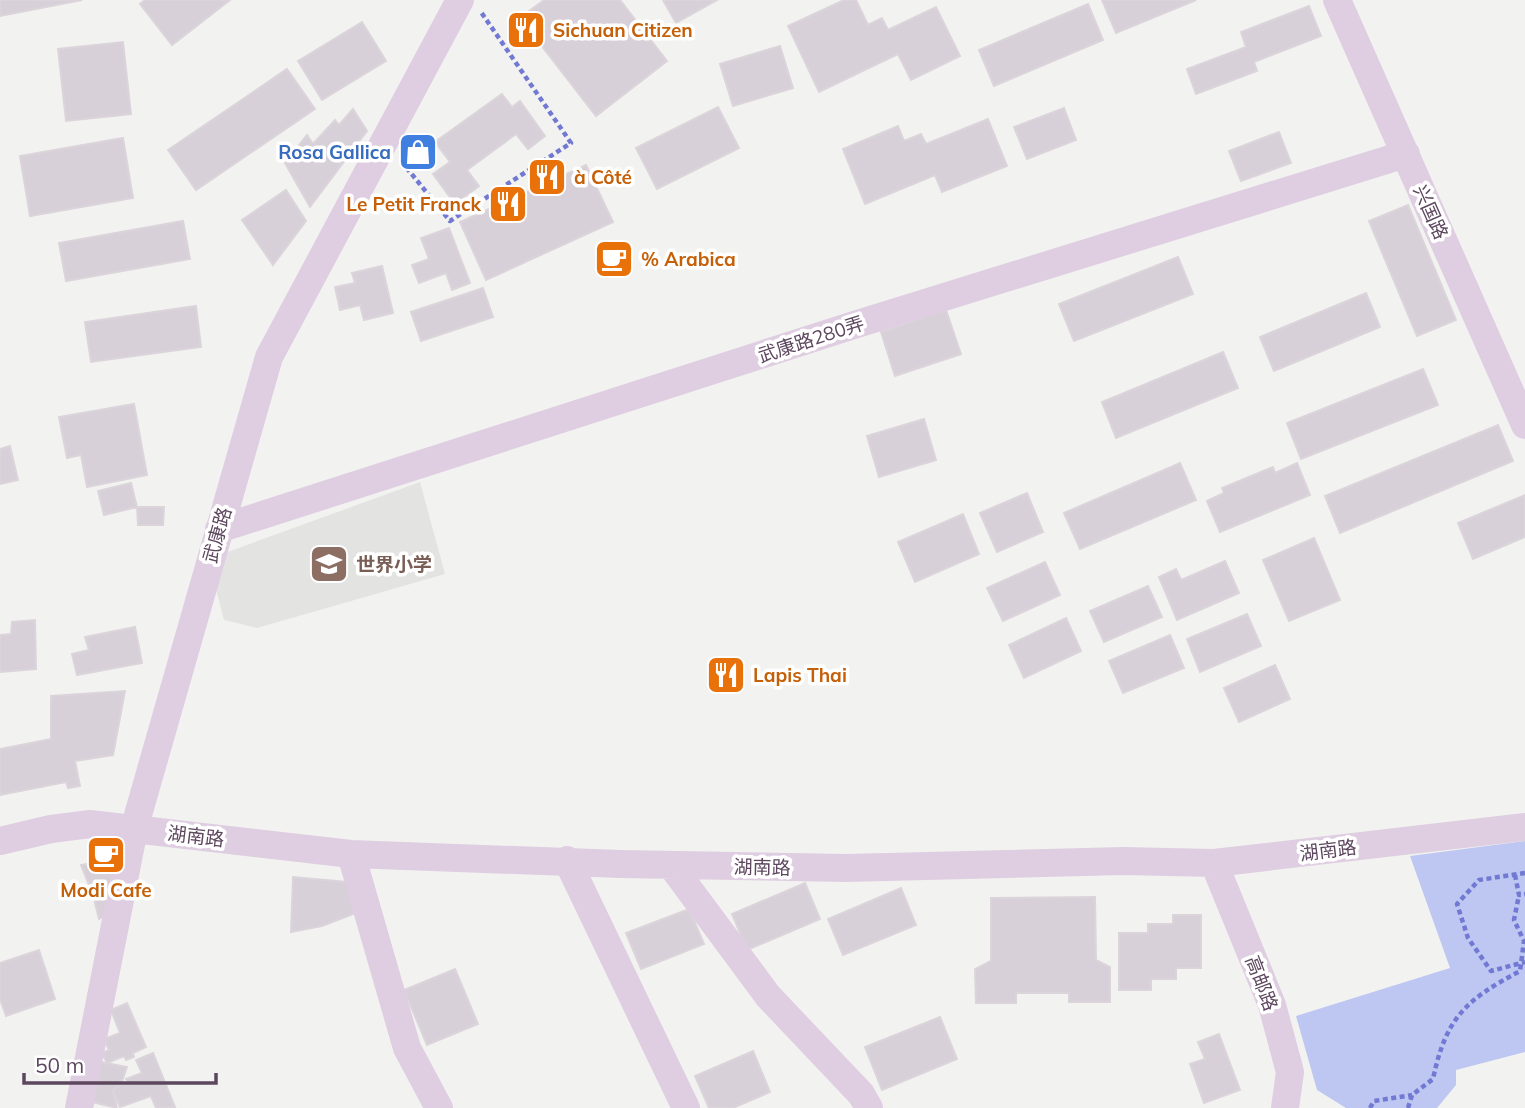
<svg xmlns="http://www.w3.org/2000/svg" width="1525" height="1108" viewBox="0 0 1525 1108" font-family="Mulish,'Noto Sans SC',sans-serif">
  <rect width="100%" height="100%" fill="#f2f3f0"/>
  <!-- education -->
  <path fill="#e3e4e2" d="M 420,482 L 445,574 L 257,628 L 224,620 L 212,574 L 222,554 Z"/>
  <!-- green -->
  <path fill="#bdc7f2" d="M 1525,841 L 1525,1052 L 1456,1070 L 1456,1085 L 1437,1108 L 1346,1108 L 1317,1090 L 1296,1016 L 1450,968 L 1410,856 Z"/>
  <!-- building -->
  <path fill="#d7d0d8" stroke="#dcd4db" stroke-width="2" d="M 0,0 L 82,0 L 0,16 Z
    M 145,0 L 230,0 L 172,45 L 140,4 Z
    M 544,0 L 620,0 L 667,61 L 596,116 L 520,18 Z
    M 663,0 L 717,0 L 676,23 Z
    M 844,0 L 856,0 L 868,25 L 882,18 L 888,30 L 936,7 L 960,56 L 911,80 L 898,54 L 819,92 L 788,26 Z
    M 1102,0 L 1196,0 L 1116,33 Z
    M 1088,4 L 1103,40 L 994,86 L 979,50 Z
    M 1309,6 L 1321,36 L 1254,62 L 1257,71 L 1196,94 L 1187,69 L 1246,47 L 1241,32 Z
    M 362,22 L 386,61 L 322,100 L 298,61 Z
    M 123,42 L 131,114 L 66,121 L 58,49 Z
    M 780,46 L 793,88 L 733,106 L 720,64 Z
    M 287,69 L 315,109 L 196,190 L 168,150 Z
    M 502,94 L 512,107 L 520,101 L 545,136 L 528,149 L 516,134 L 467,170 L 479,186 L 455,204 L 433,174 L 450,162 L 435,142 Z
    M 718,107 L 739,148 L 657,189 L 636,148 Z
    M 1064,108 L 1076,140 L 1027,159 L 1014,127 Z
    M 353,109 L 367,131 L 310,207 L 285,163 L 307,135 L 313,144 L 335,120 L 339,125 Z
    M 988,119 L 1007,166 L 942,192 L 935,175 L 865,204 L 843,149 L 898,126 L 904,141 L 921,134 L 926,144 Z
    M 1279,132 L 1291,163 L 1241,181 L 1229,151 Z
    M 123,138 L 133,198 L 30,216 L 20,156 Z
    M 586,165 L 613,222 L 486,280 L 460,222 Z
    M 286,190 L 306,221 L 273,265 L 242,220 Z
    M 1408,205 L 1456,320 L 1417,336 L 1369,221 Z
    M 183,221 L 190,259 L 66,281 L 59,243 Z
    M 449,228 L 470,283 L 452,290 L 446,273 L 419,283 L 412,265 L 429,259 L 421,238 Z
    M 1178,257 L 1193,294 L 1074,341 L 1059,304 Z
    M 382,266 L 393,313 L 364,320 L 360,305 L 340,310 L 335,287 L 355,283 L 352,273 Z
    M 483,288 L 493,317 L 421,341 L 411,312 Z
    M 1366,293 L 1380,327 L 1274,371 L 1260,337 Z
    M 196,306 L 201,347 L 91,362 L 85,322 Z
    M 946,310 L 961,354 L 895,376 L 881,332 Z
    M 1223,352 L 1238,388 L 1116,438 L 1102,402 Z
    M 1423,369 L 1438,405 L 1301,459 L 1287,423 Z
    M 134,404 L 147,475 L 87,487 L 81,455 L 67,458 L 59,417 Z
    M 924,419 L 936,460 L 879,477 L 867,436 Z
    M 1498,425 L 1513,461 L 1340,533 L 1325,496 Z
    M 10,446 L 18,480 L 0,484 L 0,449 Z
    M 1180,463 L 1196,500 L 1080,549 L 1064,513 Z
    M 1297,463 L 1310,495 L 1220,532 L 1207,501 L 1224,493 L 1222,488 L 1273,467 L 1275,473 Z
    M 131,483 L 137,507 L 104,515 L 98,491 Z
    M 1027,493 L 1043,532 L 997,552 L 980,513 Z
    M 1525,495 L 1525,537 L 1473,559 L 1458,523 Z
    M 137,507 L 164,507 L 163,525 L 138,525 Z
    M 963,514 L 979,554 L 915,582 L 898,542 Z
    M 1314,538 L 1340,600 L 1289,621 L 1263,560 Z
    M 1225,561 L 1239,593 L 1177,620 L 1159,577 L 1176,569 L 1181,580 Z
    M 1045,562 L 1060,595 L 1003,621 L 987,588 Z
    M 1148,586 L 1162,617 L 1104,642 L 1090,611 Z
    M 1247,614 L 1261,646 L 1200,672 L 1187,639 Z
    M 1066,618 L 1081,651 L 1024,678 L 1009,645 Z
    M 35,620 L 36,669 L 0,672 L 0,635 L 11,634 L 12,622 Z
    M 135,627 L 142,663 L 77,675 L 72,654 L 89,650 L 85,637 Z
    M 1170,635 L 1184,668 L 1123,693 L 1109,661 Z
    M 1275,665 L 1290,699 L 1239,722 L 1224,688 Z
    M 125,691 L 113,755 L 75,761 L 80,786 L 68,788 L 66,782 L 0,795 L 0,749 L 51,739 L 51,696 Z
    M 110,860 L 119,875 L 116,909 L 99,919 L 93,895 L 81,865 Z
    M 293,877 L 347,882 L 361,911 L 322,926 L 291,932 Z
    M 805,883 L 820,919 L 747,950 L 732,914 Z
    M 901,888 L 916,925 L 843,955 L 828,919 Z
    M 1095,897 L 1096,960 L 1110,967 L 1110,1002 L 1069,1002 L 1069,993 L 1016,993 L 1016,1003 L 976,1003 L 975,969 L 991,961 L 991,898 Z
    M 689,909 L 704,944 L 641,969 L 626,933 Z
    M 1173,915 L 1201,915 L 1201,968 L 1176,968 L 1176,979 L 1151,979 L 1151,990 L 1119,990 L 1119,933 L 1148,933 L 1148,924 L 1173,924 Z
    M 39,950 L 55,999 L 6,1016 L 0,999 L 0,963 Z
    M 455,969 L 478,1024 L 427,1045 L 404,990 Z
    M 127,1003 L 146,1047 L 133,1053 L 134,1057 L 126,1060 L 124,1056 L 107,1063 L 102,1053 L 109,1050 L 104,1039 L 120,1033 L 111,1010 Z
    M 940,1017 L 957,1059 L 882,1090 L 865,1047 Z
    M 1219,1034 L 1240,1090 L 1204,1103 L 1190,1064 L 1205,1059 L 1198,1042 Z
    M 753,1051 L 770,1092 L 733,1108 L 709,1108 L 695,1076 Z
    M 153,1053 L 175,1107 L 156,1108 L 151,1096 L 120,1107 L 113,1091 L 118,1085 L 128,1082 L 126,1079 L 142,1073 L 136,1060 Z
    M 101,1062 L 127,1067 L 121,1084 L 113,1091 L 117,1108 L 92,1102 Z"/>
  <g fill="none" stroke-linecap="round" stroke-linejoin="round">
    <!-- path -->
    <path stroke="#7279d3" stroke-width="4.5" stroke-dasharray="5 3.5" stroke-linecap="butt" d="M 401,161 L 450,221 L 571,143 L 481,12
      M 1525,873 L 1479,880 L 1457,904 L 1468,938 L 1491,971 L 1525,962
      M 1515,875 L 1519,895 L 1525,894
      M 1370,1108 L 1374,1101 L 1412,1095
      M 1408,1108 L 1412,1095 L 1433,1079 C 1446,1017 1466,1000 1520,971 L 1524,941 L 1514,920 L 1519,895"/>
    <!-- minor -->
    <path stroke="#dfcee1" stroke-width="28" d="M 1337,0 L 1525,425
      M 219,529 L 854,325 L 1406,154
      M 0,841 L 51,829 L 90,824 L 351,854 L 621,864 L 846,868 L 1123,861 L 1214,863 L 1525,827
      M 351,854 L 407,1048 L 439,1108
      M 567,860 L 686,1108
      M 1214,863 L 1272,1005 L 1290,1072 L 1285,1108
      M 671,865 L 768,996 L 861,1094 L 869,1108
      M 79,1108 L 134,829 L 269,357 L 460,0"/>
  </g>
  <!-- icons -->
  <defs>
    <g id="restaurant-square" transform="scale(2.0125)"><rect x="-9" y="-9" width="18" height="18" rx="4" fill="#e8710a" stroke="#fff"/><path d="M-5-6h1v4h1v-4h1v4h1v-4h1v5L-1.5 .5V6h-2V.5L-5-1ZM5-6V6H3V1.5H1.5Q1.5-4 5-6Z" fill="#fff"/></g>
    <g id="shop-square" transform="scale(2.0125)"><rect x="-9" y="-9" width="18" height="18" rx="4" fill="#3f7fe0" stroke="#fff"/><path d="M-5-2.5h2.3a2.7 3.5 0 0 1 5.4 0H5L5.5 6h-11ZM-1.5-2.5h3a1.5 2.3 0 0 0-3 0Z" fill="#fff"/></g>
    <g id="cafe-square" transform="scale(2.0125)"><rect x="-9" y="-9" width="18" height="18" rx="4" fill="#e8710a" stroke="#fff"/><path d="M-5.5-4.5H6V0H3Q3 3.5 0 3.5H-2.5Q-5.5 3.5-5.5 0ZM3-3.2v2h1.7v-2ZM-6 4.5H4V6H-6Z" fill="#fff"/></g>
    <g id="school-square" transform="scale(2.0125)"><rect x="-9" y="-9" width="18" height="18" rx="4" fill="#8d6e63" stroke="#fff"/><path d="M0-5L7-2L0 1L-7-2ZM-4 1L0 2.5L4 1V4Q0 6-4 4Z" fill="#fff"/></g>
  </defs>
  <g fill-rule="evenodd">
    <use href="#restaurant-square" x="526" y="30"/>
    <use href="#shop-square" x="418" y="152"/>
    <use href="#restaurant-square" x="547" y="177"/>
    <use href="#restaurant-square" x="508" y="204"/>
    <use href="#cafe-square" x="614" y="259"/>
    <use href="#school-square" x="329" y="564"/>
    <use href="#restaurant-square" x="726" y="675"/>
    <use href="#cafe-square" x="106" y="855"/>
  </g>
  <g text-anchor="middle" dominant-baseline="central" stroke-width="7" stroke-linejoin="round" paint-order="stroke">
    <!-- food labels -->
    <g font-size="19" font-weight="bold" fill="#c56008" stroke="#fff" text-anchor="start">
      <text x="553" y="30">Sichuan Citizen</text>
      <text x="574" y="177">à Côté</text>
      <text x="481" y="204" text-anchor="end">Le Petit Franck</text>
      <text x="641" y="259">% Arabica</text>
      <text x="753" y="675">Lapis Thai</text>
      <text x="106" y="890" text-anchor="middle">Modi Cafe</text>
    </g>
    <!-- shop labels -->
    <g font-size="19" font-weight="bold" fill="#366cbe" stroke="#fff" text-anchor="end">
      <text x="391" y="152">Rosa Gallica</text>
    </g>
    <!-- street labels -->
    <g font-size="19" fill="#5d475f" stroke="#fff">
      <text transform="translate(1431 212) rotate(66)">兴国路</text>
      <text transform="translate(811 339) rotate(-18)">武康路280弄</text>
      <text transform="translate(217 535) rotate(-74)">武康路</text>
      <text transform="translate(196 836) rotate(7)">湖南路</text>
      <text transform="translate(1328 850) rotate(-7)">湖南路</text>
      <text transform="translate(762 867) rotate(1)">湖南路</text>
      <text transform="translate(1262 983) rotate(69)">高邮路</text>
    </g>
    <!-- education labels -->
    <g font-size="19" font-weight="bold" fill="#785e54" stroke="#fff" text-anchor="start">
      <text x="356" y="564">世界小学</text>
    </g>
  </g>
  <!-- scale -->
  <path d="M24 1073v10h192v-10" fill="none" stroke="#5d475f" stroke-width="3.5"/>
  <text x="35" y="1073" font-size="21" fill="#5d475f" stroke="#ffffff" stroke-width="5" paint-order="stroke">50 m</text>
</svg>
